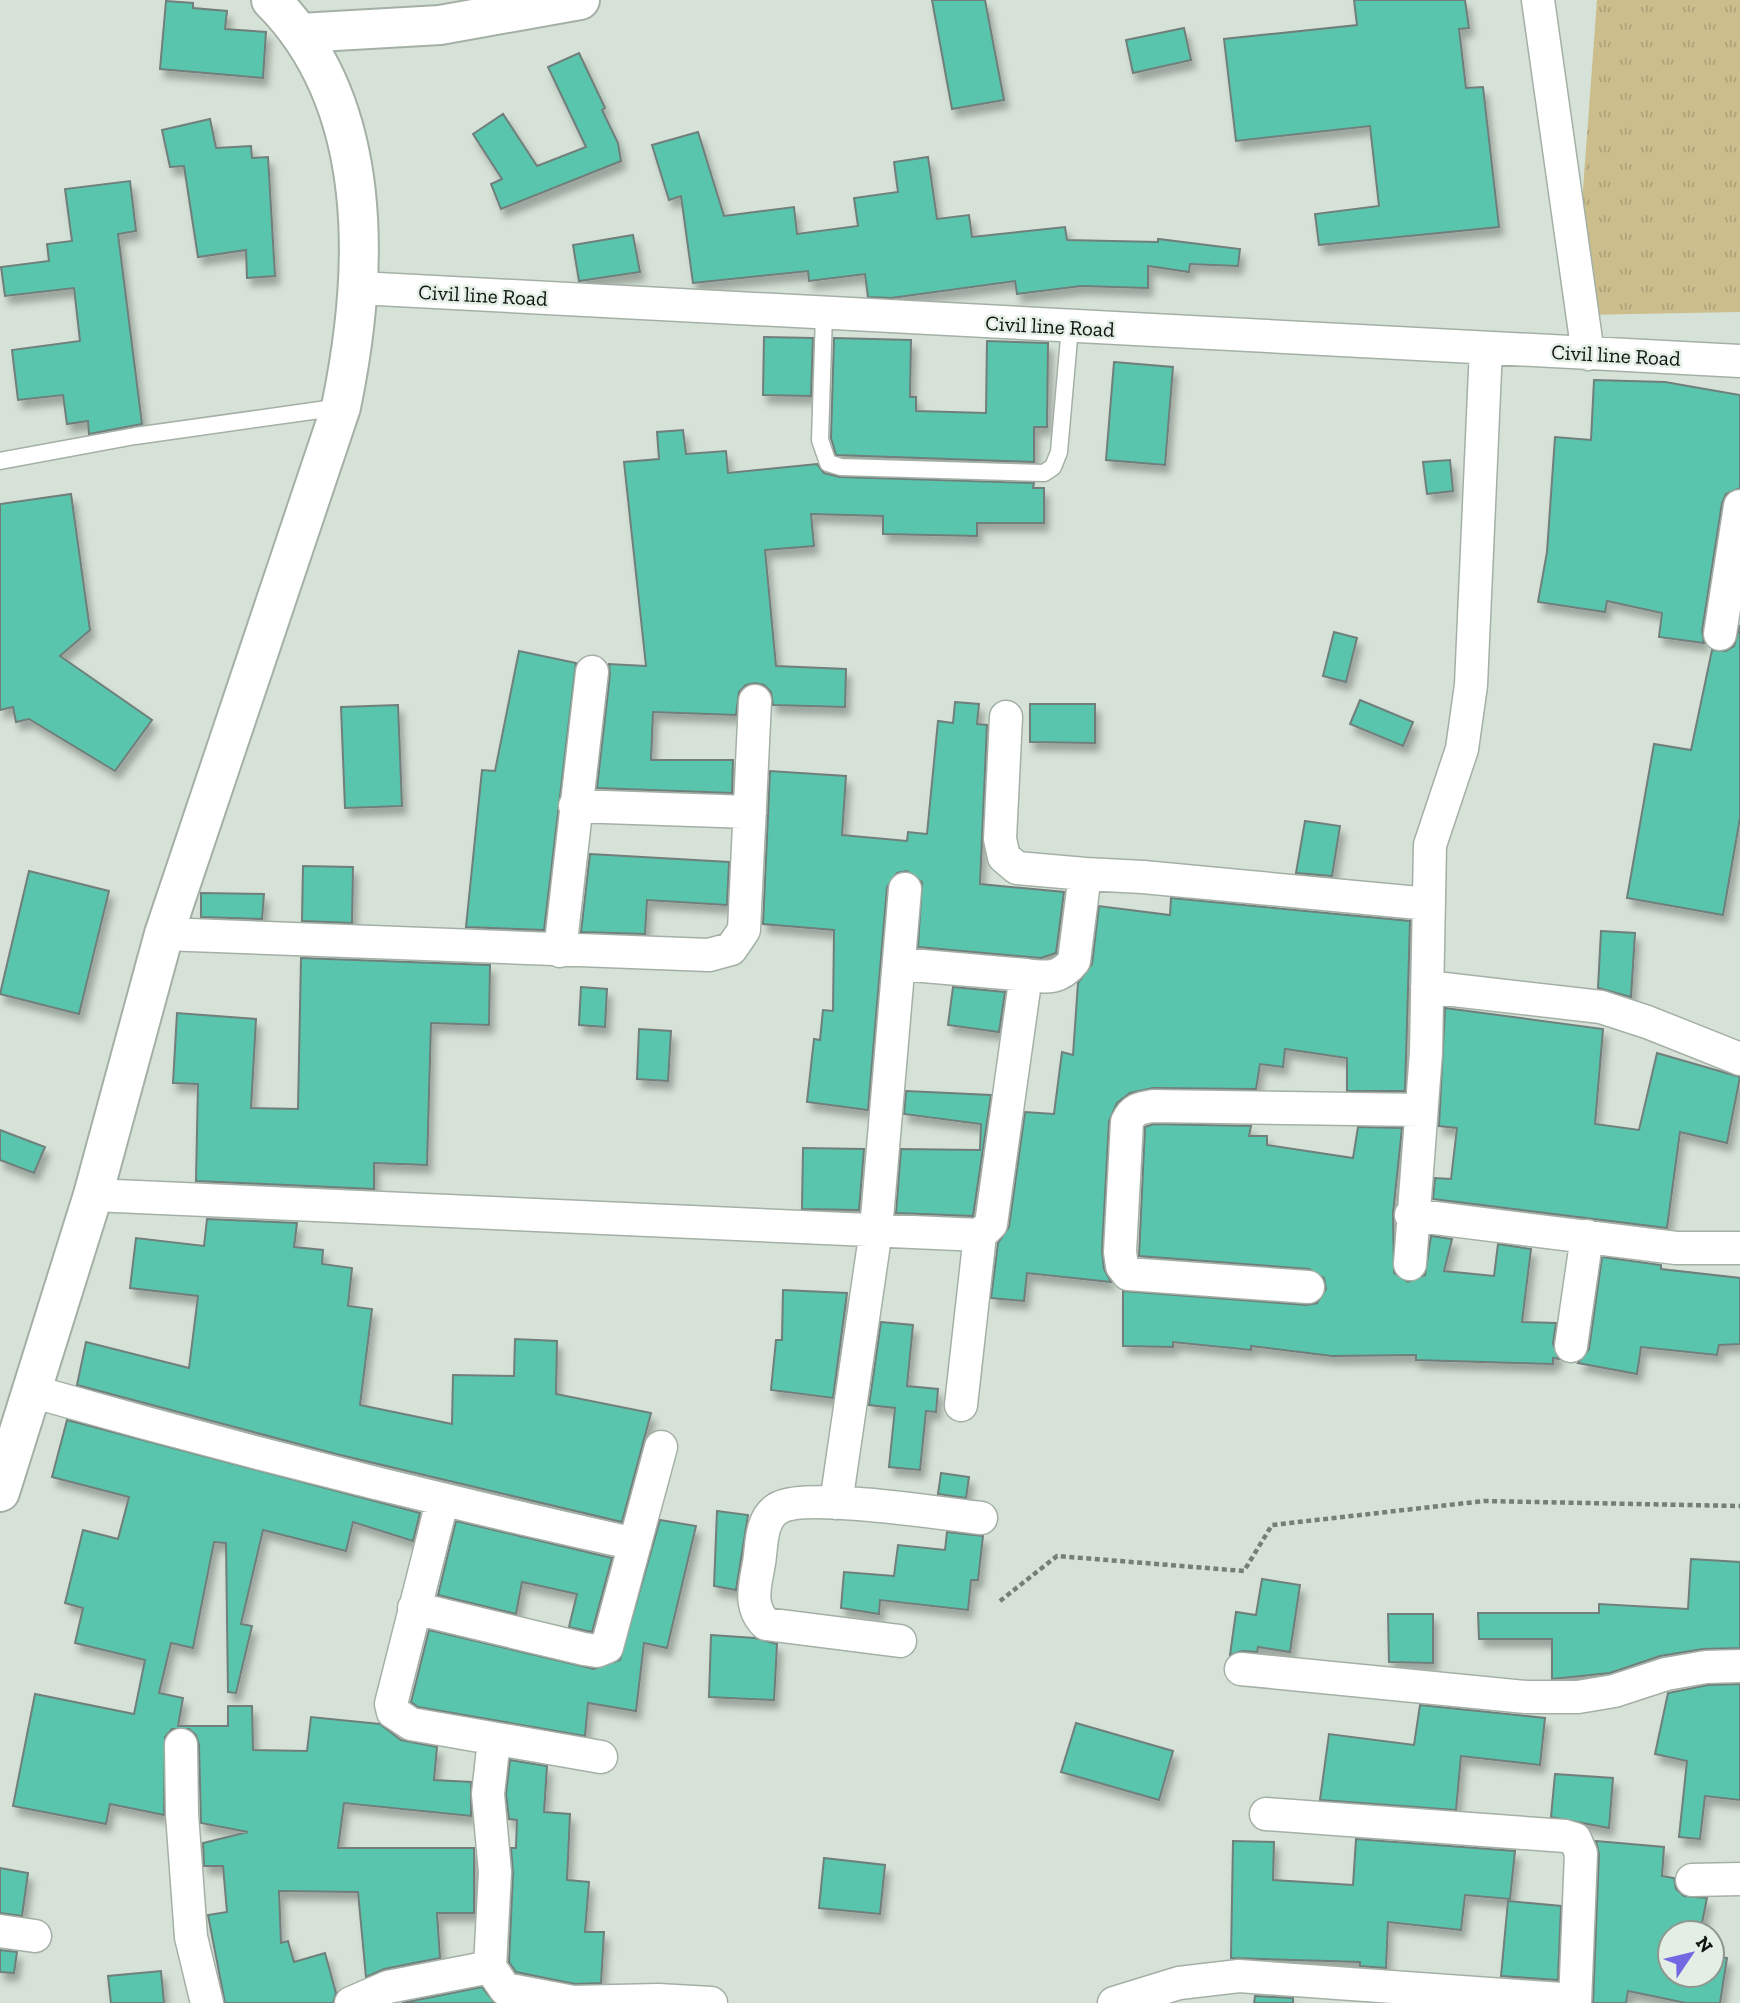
<svg xmlns="http://www.w3.org/2000/svg" width="1740" height="2003" viewBox="0 0 1740 2003" font-family="'Zilla Slab',serif">
  <defs>
    <pattern id="grass-tufts" width="24" height="20" patternUnits="userSpaceOnUse" patternTransform="scale(1.75)"><rect width="24" height="20" fill="#ccbe8c"/><path d="M3 7l-1-3M5 7V3M7 7l1-3M15 17l-1-3M17 17v-4M19 17l1-3" fill="none" stroke="#aea278"/></pattern>
    <filter id="shadow"><feDropShadow dx="4.5" dy="8" stdDeviation="3.5" flood-color="#0004"/></filter>
  </defs>
  <rect width="100%" height="100%" fill="#d6e2d7"/>
  <!-- grass -->
  <path fill="url(#grass-tufts)" d="M 1597,0 L 1740,0 L 1740,312 L 1580,315 L 1582,203 Z"/>
  <!-- building -->
  <path fill="#59c5ac" stroke="#707f7b" stroke-width="2" filter="url(#shadow)" d="M 932,0 L 985,0 L 1004,100 L 952,109 Z
    M 1354,0 L 1465,0 L 1469,28 L 1459,29 L 1466,88 L 1483,87 L 1499,227 L 1319,245 L 1315,214 L 1379,206 L 1370,126 L 1236,141 L 1224,39 L 1357,25 Z
    M 166,1 L 193,3 L 193,8 L 227,11 L 225,29 L 266,32 L 263,78 L 160,69 Z
    M 1184,28 L 1191,60 L 1133,73 L 1126,40 Z
    M 579,53 L 605,108 L 602,110 L 618,143 L 621,161 L 501,209 L 491,184 L 502,179 L 473,134 L 503,114 L 537,166 L 586,147 L 548,67 Z
    M 210,119 L 216,148 L 251,146 L 252,158 L 268,157 L 275,276 L 247,278 L 246,250 L 198,257 L 184,166 L 170,167 L 162,130 Z
    M 698,132 L 724,216 L 794,207 L 797,234 L 858,226 L 854,198 L 898,192 L 894,162 L 928,157 L 937,219 L 969,215 L 972,237 L 1065,227 L 1067,240 L 1158,242 L 1158,239 L 1240,249 L 1238,266 L 1190,264 L 1189,272 L 1148,266 L 1148,288 L 1081,286 L 1017,294 L 1015,281 L 891,298 L 868,297 L 865,274 L 809,281 L 808,271 L 693,283 L 681,196 L 669,200 L 652,145 Z
    M 130,181 L 136,231 L 118,234 L 142,424 L 89,434 L 88,421 L 67,424 L 63,395 L 18,400 L 12,350 L 80,341 L 74,288 L 5,296 L 1,267 L 49,261 L 47,244 L 72,241 L 65,189 Z
    M 633,235 L 640,272 L 579,281 L 573,245 Z
    M 764,337 L 813,338 L 811,396 L 763,395 Z
    M 834,338 L 911,340 L 910,397 L 916,397 L 916,411 L 986,413 L 987,341 L 1048,343 L 1047,427 L 1034,427 L 1034,462 L 836,455 L 831,438 Z
    M 1114,362 L 1173,367 L 1165,465 L 1106,460 Z
    M 1594,380 L 1665,382 L 1740,395 L 1740,488 L 1726,494 L 1722,503 L 1702,631 L 1704,643 L 1659,637 L 1662,613 L 1607,601 L 1605,612 L 1538,602 L 1547,552 L 1555,437 L 1591,440 Z
    M 683,430 L 686,454 L 726,451 L 728,473 L 817,464 L 824,473 L 840,477 L 1034,483 L 1033,488 L 1044,488 L 1044,523 L 977,523 L 977,536 L 883,534 L 883,516 L 811,514 L 814,546 L 765,550 L 776,666 L 846,669 L 845,707 L 773,705 L 771,692 L 764,685 L 755,683 L 746,685 L 739,692 L 736,715 L 653,712 L 651,760 L 733,760 L 732,793 L 597,788 L 610,674 L 609,664 L 646,666 L 624,462 L 659,459 L 657,432 Z
    M 1450,460 L 1453,491 L 1427,494 L 1423,462 Z
    M 71,494 L 90,630 L 60,656 L 152,720 L 115,771 L 29,719 L 16,722 L 13,707 L 0,710 L 0,504 Z
    M 1740,625 L 1740,818 L 1723,915 L 1627,898 L 1654,744 L 1691,750 L 1712,650 L 1726,651 L 1734,646 Z
    M 1334,632 L 1357,638 L 1346,682 L 1323,676 Z
    M 519,651 L 576,663 L 544,930 L 466,927 L 482,770 L 495,771 Z
    M 1360,700 L 1413,722 L 1403,746 L 1350,724 Z
    M 955,702 L 979,704 L 977,724 L 987,725 L 980,884 L 1064,892 L 1056,953 L 1041,958 L 918,947 L 922,882 L 907,871 L 897,873 L 887,887 L 868,1110 L 807,1102 L 814,1039 L 820,1040 L 823,1010 L 833,1011 L 834,930 L 763,924 L 770,771 L 846,776 L 842,835 L 907,841 L 908,832 L 927,834 L 938,721 L 953,723 Z
    M 1030,704 L 1095,704 L 1095,743 L 1030,742 Z
    M 398,705 L 402,806 L 345,808 L 341,707 Z
    M 1305,821 L 1340,826 L 1332,876 L 1296,873 Z
    M 590,854 L 729,862 L 727,905 L 647,900 L 645,934 L 581,932 Z
    M 303,866 L 353,867 L 352,923 L 302,921 Z
    M 29,871 L 109,891 L 79,1014 L 0,994 Z
    M 201,893 L 264,894 L 262,919 L 201,917 Z
    M 1171,898 L 1410,921 L 1405,1091 L 1347,1091 L 1347,1058 L 1285,1049 L 1283,1067 L 1260,1064 L 1256,1089 L 1153,1088 L 1130,1093 L 1117,1103 L 1109,1121 L 1102,1251 L 1104,1269 L 1111,1282 L 1027,1273 L 1024,1301 L 991,1298 L 998,1243 L 1009,1227 L 1025,1112 L 1054,1114 L 1062,1052 L 1073,1055 L 1078,983 L 1092,964 L 1099,906 L 1170,915 Z
    M 1601,931 L 1635,933 L 1631,997 L 1598,988 Z
    M 301,958 L 490,965 L 489,1025 L 431,1023 L 427,1165 L 374,1163 L 374,1189 L 196,1181 L 198,1084 L 173,1083 L 177,1013 L 256,1019 L 251,1108 L 298,1109 Z
    M 581,987 L 607,989 L 605,1027 L 579,1025 Z
    M 953,987 L 1005,992 L 999,1032 L 948,1025 Z
    M 1445,1008 L 1603,1029 L 1595,1124 L 1639,1130 L 1657,1053 L 1740,1077 L 1727,1143 L 1680,1132 L 1667,1228 L 1433,1199 L 1435,1178 L 1451,1179 L 1457,1128 L 1439,1126 Z
    M 639,1029 L 671,1031 L 668,1081 L 637,1079 Z
    M 906,1091 L 991,1095 L 973,1216 L 896,1213 L 901,1149 L 980,1150 L 981,1124 L 904,1114 Z
    M 1154,1124 L 1251,1126 L 1249,1136 L 1267,1136 L 1267,1145 L 1353,1158 L 1358,1127 L 1402,1128 L 1393,1213 L 1394,1273 L 1408,1282 L 1425,1275 L 1431,1236 L 1452,1239 L 1444,1271 L 1494,1276 L 1498,1244 L 1531,1249 L 1522,1322 L 1556,1323 L 1553,1344 L 1559,1359 L 1553,1358 L 1553,1364 L 1416,1360 L 1416,1355 L 1332,1356 L 1251,1346 L 1251,1350 L 1173,1342 L 1173,1347 L 1123,1346 L 1123,1291 L 1307,1305 L 1317,1303 L 1326,1289 L 1324,1278 L 1309,1269 L 1139,1256 L 1145,1127 Z
    M 0,1130 L 45,1147 L 34,1173 L 0,1160 Z
    M 803,1148 L 864,1149 L 859,1210 L 802,1209 Z
    M 207,1219 L 297,1223 L 294,1247 L 323,1250 L 322,1264 L 352,1268 L 348,1306 L 372,1309 L 360,1405 L 452,1424 L 453,1375 L 514,1376 L 515,1339 L 557,1341 L 556,1394 L 651,1413 L 622,1522 L 336,1454 L 77,1385 L 86,1342 L 189,1368 L 198,1296 L 130,1288 L 136,1238 L 204,1246 Z
    M 1602,1257 L 1661,1265 L 1661,1269 L 1740,1278 L 1740,1344 L 1719,1345 L 1717,1355 L 1641,1347 L 1637,1374 L 1578,1363 L 1589,1349 Z
    M 783,1290 L 847,1293 L 833,1398 L 771,1390 L 776,1340 L 782,1340 Z
    M 881,1322 L 913,1325 L 907,1386 L 938,1389 L 936,1412 L 926,1411 L 920,1470 L 889,1467 L 895,1408 L 869,1405 Z
    M 67,1420 L 420,1513 L 413,1541 L 353,1522 L 346,1551 L 263,1530 L 241,1624 L 252,1626 L 236,1693 L 228,1692 L 226,1543 L 214,1542 L 193,1648 L 171,1643 L 159,1693 L 183,1698 L 178,1726 L 228,1726 L 228,1706 L 252,1706 L 253,1750 L 307,1751 L 311,1717 L 380,1724 L 401,1740 L 437,1747 L 434,1780 L 471,1782 L 471,1816 L 344,1803 L 338,1848 L 474,1848 L 474,1913 L 437,1913 L 440,1958 L 384,1969 L 366,1977 L 358,1892 L 279,1891 L 281,1943 L 288,1941 L 294,1962 L 325,1953 L 336,1993 L 333,2003 L 225,2003 L 208,1915 L 227,1912 L 223,1866 L 204,1866 L 203,1843 L 248,1832 L 201,1823 L 199,1745 L 196,1735 L 189,1729 L 172,1729 L 165,1737 L 164,1815 L 110,1804 L 106,1824 L 13,1806 L 35,1694 L 134,1714 L 145,1660 L 75,1643 L 83,1608 L 65,1603 L 83,1530 L 118,1539 L 129,1497 L 52,1477 Z
    M 941,1473 L 969,1477 L 966,1498 L 938,1494 Z
    M 717,1511 L 748,1515 L 736,1590 L 714,1586 Z
    M 660,1520 L 696,1526 L 667,1648 L 644,1643 L 636,1711 L 588,1703 L 585,1736 L 418,1707 L 411,1702 L 429,1630 L 594,1669 L 620,1660 Z
    M 456,1521 L 612,1558 L 592,1632 L 569,1627 L 577,1594 L 522,1582 L 516,1614 L 438,1595 Z
    M 947,1532 L 983,1536 L 978,1580 L 971,1580 L 968,1610 L 880,1600 L 879,1614 L 841,1608 L 844,1572 L 894,1576 L 898,1545 L 945,1550 Z
    M 1691,1559 L 1740,1562 L 1740,1648 L 1703,1649 L 1660,1656 L 1610,1673 L 1552,1679 L 1552,1639 L 1479,1639 L 1478,1613 L 1599,1613 L 1599,1604 L 1688,1609 Z
    M 1262,1579 L 1300,1585 L 1290,1652 L 1258,1647 L 1257,1652 L 1242,1651 L 1230,1655 L 1236,1612 L 1256,1615 Z
    M 1388,1614 L 1433,1614 L 1433,1663 L 1389,1662 Z
    M 711,1635 L 755,1638 L 777,1644 L 774,1700 L 709,1697 Z
    M 1740,1684 L 1740,1800 L 1705,1796 L 1700,1839 L 1679,1837 L 1687,1761 L 1655,1754 L 1668,1693 L 1708,1685 Z
    M 1420,1705 L 1545,1718 L 1540,1765 L 1461,1756 L 1456,1810 L 1320,1800 L 1329,1734 L 1414,1745 Z
    M 1076,1723 L 1173,1751 L 1159,1800 L 1061,1772 Z
    M 510,1760 L 547,1766 L 544,1812 L 570,1814 L 567,1880 L 589,1882 L 585,1932 L 604,1932 L 601,1983 L 575,1984 L 516,1972 L 509,1962 L 513,1873 L 511,1848 L 516,1848 L 517,1820 L 509,1819 L 506,1794 Z
    M 1555,1774 L 1613,1778 L 1609,1828 L 1551,1817 Z
    M 1356,1839 L 1515,1851 L 1510,1899 L 1465,1895 L 1461,1930 L 1388,1922 L 1386,1968 L 1360,1966 L 1360,1962 L 1231,1958 L 1233,1841 L 1274,1842 L 1273,1880 L 1353,1885 Z
    M 1596,1841 L 1664,1847 L 1662,1876 L 1674,1878 L 1676,1889 L 1684,1896 L 1707,1898 L 1700,1933 L 1670,1933 L 1670,1975 L 1712,1975 L 1712,1955 L 1727,1958 L 1720,2003 L 1686,2003 L 1628,1991 L 1626,2003 L 1593,2003 L 1599,1854 Z
    M 824,1858 L 885,1865 L 880,1914 L 819,1908 Z
    M 0,1868 L 28,1873 L 22,1916 L 0,1913 Z
    M 1508,1901 L 1561,1906 L 1558,1980 L 1501,1976 Z
    M 0,1950 L 17,1952 L 14,1973 L 0,1972 Z
    M 161,1971 L 164,2003 L 111,2003 L 108,1976 Z
    M 482,1987 L 495,2003 L 402,2003 Z
    M 1255,1996 L 1293,1998 L 1293,2003 L 1254,2003 Z"/>
  <g fill="none" stroke-linecap="round" stroke-linejoin="round">
    <!-- service casing -->
    <g stroke="#a4b0a5" stroke-width="19">
      <path id="service" d="M 824,314 L 820,440 L 828,463 L 841,467 L 1044,473 L 1053,467 L 1059,452 L 1070,327
        M 0,461 L 135,436 L 341,407"/>
    </g>
    <!-- minor casing -->
    <g stroke="#a4b0a5" stroke-width="35">
      <path id="minor" d="M 1538,0 L 1588,354
        M 359,288 L 1740,361
        M 1720,634 L 1740,506
        M 1006,717 L 1000,839 L 1004,857 L 1017,868 L 1085,874
        M 575,806 L 750,812
        M 164,934 L 709,955 L 731,949 L 744,930 L 755,701
        M 560,951 L 592,672
        M 900,964 L 1026,975
        M 1427,987 L 1601,1007 L 1647,1022 L 1740,1059
        M 93,1195 L 980,1235 L 991,1224 L 1026,975 C 1047,978 1060,979 1074,961 L 1085,874 L 1143,877 L 1429,904
        M 1411,1215 L 1676,1248 L 1740,1248
        M 1410,1264 L 1426,1052 L 1430,845 L 1462,749 L 1471,685 L 1486,348
        M 1308,1287 L 1128,1274 L 1122,1266 L 1120,1252 L 1127,1122 C 1133,1109 1140,1108 1153,1106 L 1421,1110
        M 1571,1346 L 1587,1236
        M 31,1391 C 231,1448 432,1499 635,1544
        M 961,1405 L 980,1235
        M 442,1502 L 391,1704 L 393,1712 L 411,1724 L 601,1757
        M 836,1503 L 876,1230 L 905,889
        M 414,1608 L 584,1649 L 597,1651 L 607,1647 L 661,1447
        M 900,1641 L 766,1624 C 748,1606 755,1586 759,1563 C 762,1546 760,1520 777,1509 C 803,1491 944,1514 981,1518
        M 1241,1669 L 1526,1697 L 1578,1697 L 1614,1691 L 1666,1674 L 1706,1667 L 1740,1666
        M 494,1740 L 488,1794 L 495,1872 L 490,1967 L 505,1989 L 573,2002 L 658,2000 L 711,2003
        M 181,1745 L 182,1814 L 191,1937 L 207,2003
        M 1266,1814 L 1565,1836 L 1575,1839 L 1581,1853 L 1575,2003
        M 1692,1880 L 1740,1879
        M 0,1931 L 35,1936
        M 351,2003 L 388,1987 L 490,1967
        M 1114,2003 L 1179,1983 L 1239,1976 L 1575,2000"/>
    </g>
    <!-- tertiary casing -->
    <g stroke="#a4b0a5" stroke-width="42">
      <path id="tertiary" d="M 300,33 L 440,25 L 580,0"/>
    </g>
    <!-- trunk casing -->
    <g stroke="#a4b0a5" stroke-width="42">
      <path id="trunk" d="M 0,1492 L 93,1195 L 164,934 L 341,407 C 369,272 376,105 271,0"/>
    </g>
    <!-- path -->
    <path stroke="#767e77" stroke-width="4.5" stroke-dasharray="5 3.5" stroke-linecap="butt" d="M 1000,1601 L 1057,1556 L 1244,1571 L 1272,1525 L 1484,1501 L 1740,1506"/>
    <!-- service -->
    <use href="#service" stroke="#fff" stroke-width="16"/>
    <!-- minor -->
    <use href="#minor" stroke="#fff" stroke-width="32"/>
    <!-- tertiary -->
    <use href="#tertiary" stroke="#fff" stroke-width="38"/>
    <!-- trunk -->
    <use href="#trunk" stroke="#fff" stroke-width="38"/>
  </g>
  <g text-anchor="middle" dominant-baseline="central" stroke-width="5" stroke-linejoin="round" paint-order="stroke">
    <!-- street labels -->
    <g font-size="21" fill="#101411" stroke="#e3efe4">
      <text transform="translate(483 295) rotate(3)">Civil line Road</text>
      <text transform="translate(1050 326) rotate(3)">Civil line Road</text>
      <text transform="translate(1616 355) rotate(3)">Civil line Road</text>
    </g>
  </g>
  <!-- north arrow -->
  <g transform="translate(1691 1954) rotate(55)"><circle r="33" fill="#e3efe4" stroke="#8f9790" stroke-width="2"/>
  <path d="M0-5L12 26L0 18L-12 26Z" fill="#7368e2"/>
  <text y="-10" font-size="19" font-weight="bold" text-anchor="middle" fill="#101411">N</text>
  </g>
</svg>
